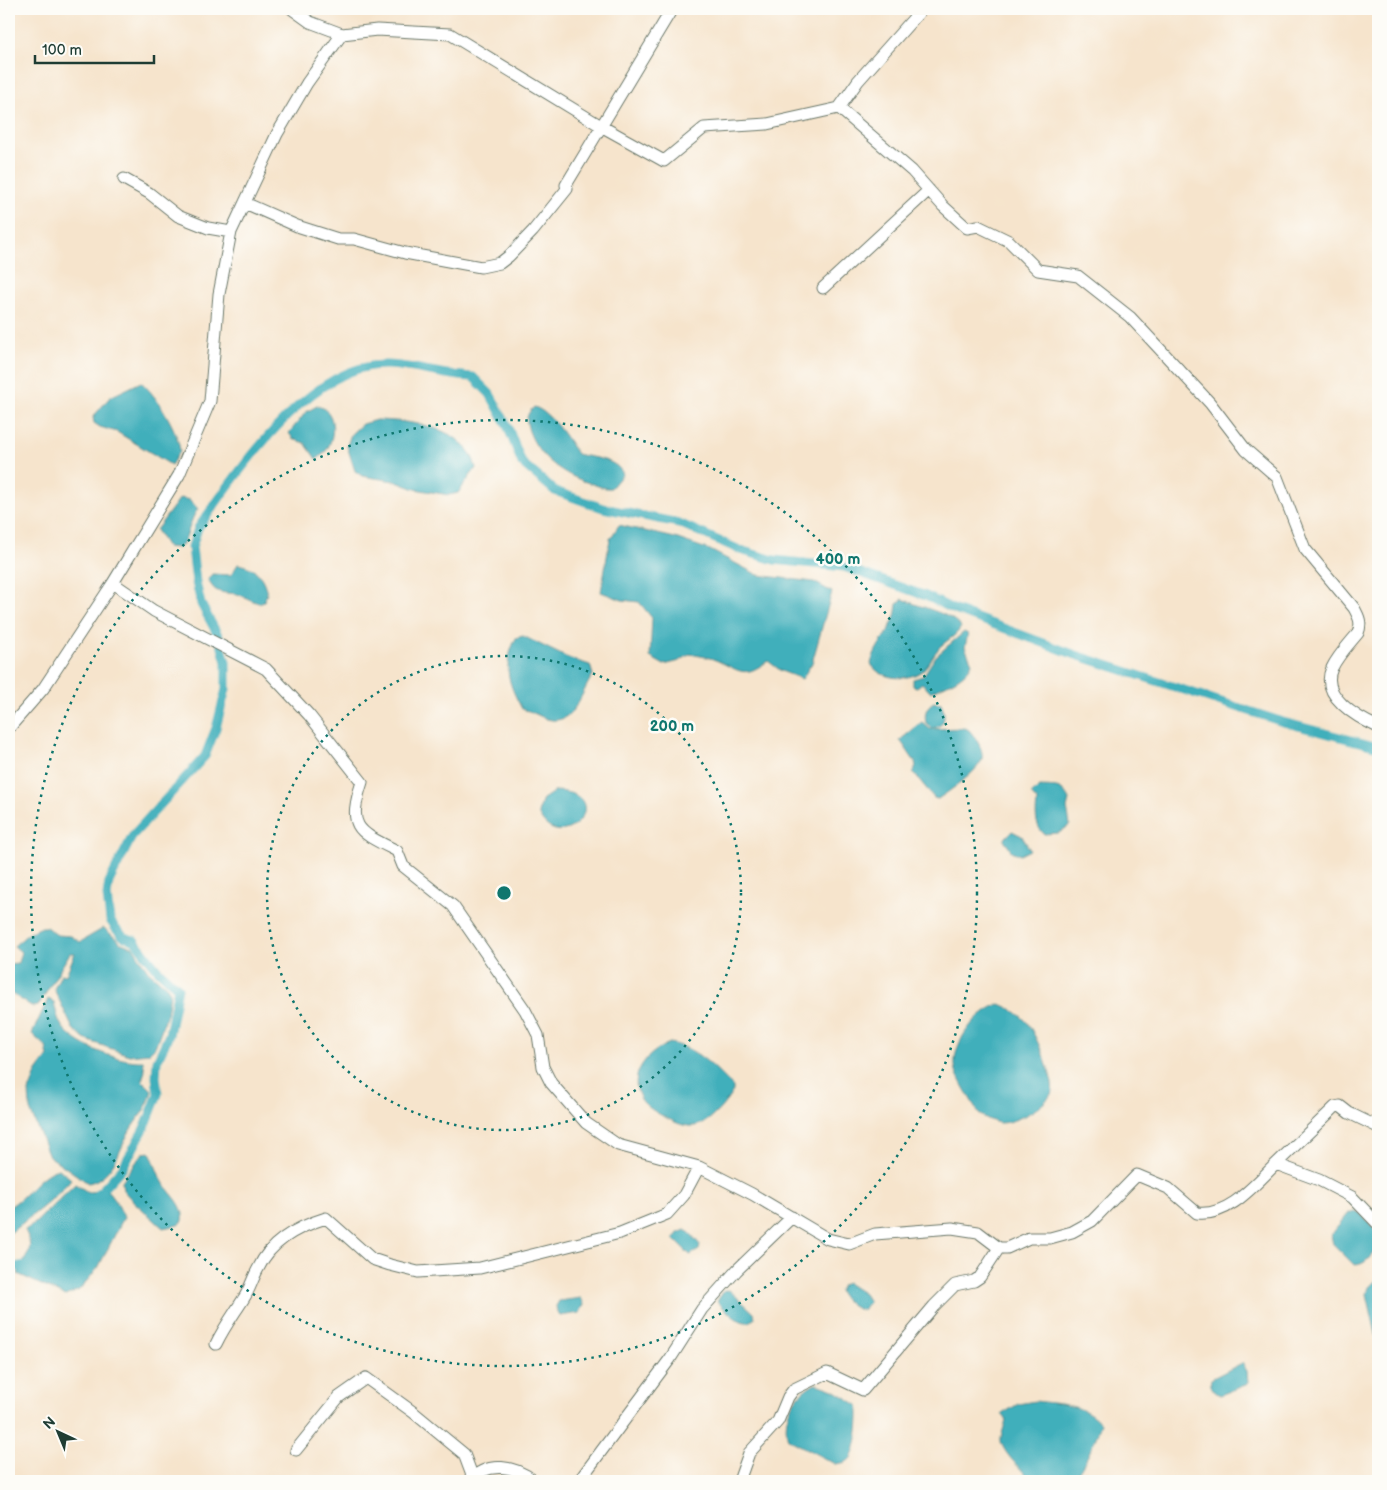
<svg xmlns="http://www.w3.org/2000/svg" width="1387" height="1490" viewBox="0 0 1387 1490" font-family="'Balsamiq Sans',sans-serif">
  <rect width="100%" height="100%" fill="#fdfcf7"/>
  <filter id="ink" filterUnits="userSpaceOnUse"><feTurbulence type="fractalNoise" baseFrequency=".02" numOctaves="2"/><feDisplacementMap in="SourceGraphic" scale="10" xChannelSelector="R" yChannelSelector="G"/><feConvolveMatrix kernelMatrix="1 2 1 2 8 2 1 2 1" color-interpolation-filters="sRGB"/></filter>
  <filter id="wash" filterUnits="userSpaceOnUse"><feTurbulence type="fractalNoise" baseFrequency=".0096" numOctaves="4" result="noise"/><feDisplacementMap in="SourceGraphic" scale="20" xChannelSelector="R" yChannelSelector="G"/><feGaussianBlur stdDeviation="1.12" result="paint"/><feColorMatrix in="noise" values="0 0 0 0 0 0 0 0 0 0 0 0 0 0 0 0 0 1.4 0 .05"/><feComposite in="paint" operator="in"/></filter>
  <g filter="url(#wash)">
    <rect width="100%" height="100%" fill="#f6e4cc"/>
    <!-- water -->
    <path fill="#3fafbb" stroke="#2f7678" d="M 141,382 C 157,396 178,430 180,451 L 171,465 L 117,432 L 100,427 L 94,423 L 93,417 L 110,397 Z
      M 317,406 C 340,409 336,451 316,459 L 305,443 L 293,439 L 289,433 L 306,412 Z
      M 534,407 C 550,411 568,440 577,454 C 591,458 616,458 623,474 L 611,488 C 603,489 597,485 589,483 C 562,474 539,458 529,431 C 526,421 525,415 534,407 Z
      M 376,420 C 411,421 467,426 476,468 L 458,493 L 449,495 L 415,489 L 394,481 L 362,476 L 355,471 L 347,446 L 351,434 L 362,424 Z
      M 180,498 L 190,500 L 198,509 C 189,520 188,541 179,548 L 167,547 L 156,530 Z
      M 619,525 L 675,538 L 710,550 L 758,575 L 814,582 L 832,592 L 812,663 L 802,679 L 781,671 L 768,661 C 744,678 742,672 718,661 C 710,657 699,656 690,654 L 680,661 L 664,665 L 650,657 L 652,618 L 639,602 L 622,600 L 601,592 L 610,539 Z
      M 238,564 C 256,567 264,577 267,594 L 264,601 L 259,603 C 251,601 244,596 237,594 C 222,592 215,595 208,579 L 212,574 L 231,575 Z
      M 903,599 C 918,607 952,613 961,627 C 956,637 946,640 939,648 C 933,655 929,664 923,670 C 909,682 880,680 871,664 C 875,642 896,630 897,604 Z
      M 964,632 L 968,634 L 965,647 L 972,663 C 965,679 944,685 930,692 L 922,683 L 917,687 L 913,686 L 913,679 L 923,676 L 936,656 Z
      M 523,636 L 568,658 L 590,665 L 593,675 C 581,692 574,727 547,719 C 539,716 531,711 522,709 C 508,683 502,666 516,638 Z
      M 934,702 L 941,703 C 946,714 946,727 932,728 L 926,723 C 924,714 926,706 934,702 Z
      M 922,722 L 930,729 L 965,728 L 969,730 C 975,737 984,749 982,759 C 979,771 948,792 938,799 L 934,798 L 913,772 L 916,766 L 915,762 L 900,740 Z
      M 1040,787 C 1054,788 1062,785 1069,800 L 1067,808 L 1070,825 L 1059,833 L 1044,834 C 1034,825 1036,812 1037,801 L 1031,794 Z
      M 555,791 C 620,793 560,862 538,813 L 543,799 Z
      M 1012,831 L 1022,836 L 1030,850 L 1020,855 L 1011,851 L 1004,839 Z
      M 42,927 L 46,927 L 57,935 L 71,936 L 80,942 L 104,928 L 121,943 L 133,947 L 148,971 L 167,987 L 170,993 L 167,1014 L 155,1047 L 149,1053 L 129,1055 L 84,1039 L 73,1029 L 54,989 L 61,974 L 66,975 L 75,953 L 70,953 L 38,1006 L 33,1007 L 9,992 L 9,964 L 18,963 L 21,952 L 14,946 L 29,933 Z
      M 48,999 L 54,1002 C 56,1011 58,1023 65,1030 C 81,1048 120,1062 143,1061 L 145,1071 L 142,1080 L 152,1090 C 148,1110 137,1117 128,1134 C 119,1152 111,1179 88,1183 L 49,1156 L 30,1110 L 29,1091 L 37,1071 L 48,1056 L 46,1047 L 32,1034 Z
      M 1000,1004 C 1010,1008 1018,1013 1026,1021 C 1034,1030 1056,1081 1052,1092 C 1046,1107 1015,1123 1000,1123 C 993,1122 985,1118 979,1114 C 973,1102 956,1078 955,1066 C 953,1041 978,1010 1000,1004 Z
      M 670,1043 C 695,1047 716,1068 733,1087 L 733,1091 C 726,1103 710,1124 694,1126 C 684,1127 674,1122 665,1117 C 657,1113 646,1107 641,1099 C 626,1074 649,1051 670,1043 Z
      M 150,1152 C 155,1162 157,1173 163,1182 C 171,1196 185,1204 183,1221 L 178,1225 L 163,1228 L 132,1200 L 123,1190 L 122,1181 L 143,1153 Z
      M 59,1169 L 71,1179 C 53,1202 30,1216 9,1234 L 9,1207 C 27,1197 39,1173 59,1169 Z
      M 75,1184 L 88,1192 L 108,1191 L 116,1201 L 124,1217 L 98,1268 L 79,1290 L 65,1296 L 18,1274 C 25,1254 36,1252 25,1230 L 34,1224 Z
      M 1354,1211 L 1360,1213 L 1378,1233 L 1378,1247 C 1371,1256 1366,1265 1354,1265 L 1333,1244 L 1331,1235 L 1349,1213 Z
      M 685,1230 L 690,1233 L 700,1245 L 699,1250 L 690,1255 L 674,1239 L 678,1233 Z
      M 1378,1278 L 1378,1343 L 1367,1294 L 1369,1287 Z
      M 847,1283 L 864,1294 L 869,1302 L 863,1310 C 852,1309 844,1300 839,1291 L 842,1285 Z
      M 729,1290 L 754,1313 L 755,1318 L 750,1322 C 737,1324 725,1309 717,1301 L 724,1291 Z
      M 581,1298 L 584,1304 L 580,1313 L 560,1316 L 557,1312 L 556,1306 L 559,1301 Z
      M 1242,1363 L 1247,1371 L 1248,1384 L 1220,1395 C 1214,1392 1209,1386 1211,1379 Z
      M 815,1383 L 834,1390 L 858,1405 C 861,1414 857,1452 850,1459 C 847,1463 840,1463 835,1464 L 788,1439 C 781,1416 795,1394 815,1383 Z
      M 1035,1401 C 1058,1404 1086,1404 1101,1424 C 1093,1445 1086,1464 1071,1481 L 1034,1481 C 1025,1474 999,1450 1001,1438 C 1002,1432 1005,1425 1006,1419 L 1002,1414 L 1018,1404 Z"/>
    <g fill="none" stroke-linecap="round" stroke-linejoin="round">
      <!-- canal -->
      <path stroke="#3fafbb" stroke-width="9" d="M 93,1200 L 123,1167 L 146,1125 L 158,1094 L 156,1077 L 157,1061 L 169,1035 L 178,988 L 158,970 L 134,940 L 124,937 L 116,929 L 110,920 L 107,896 L 109,882 L 133,835 L 205,756 L 216,728 L 226,689 L 226,662 L 219,637 L 201,604 L 196,582 L 192,547 L 198,528 C 238,473 310,362 387,365 C 416,366 444,376 473,377 L 490,394 L 507,425 L 522,463 L 555,491 L 603,508 L 679,523 L 740,550 L 774,560 L 844,567 L 926,596 L 955,610 L 1073,654 L 1283,722 L 1378,747
        M 9,1268 L 26,1265 L 31,1262"/>
    </g>
  </g>
  <g filter="url(#ink)">
    <g fill="none" stroke-linecap="round" stroke-linejoin="round">
      <!-- minor casing -->
      <g stroke="#6a7769" stroke-width="13">
        <path id="minor" d="M 292,9 L 310,22 L 342,34
          M 922,9 L 858,81 L 839,108 L 767,124 L 704,128 L 664,161 L 601,126 L 450,34 L 377,30 L 342,34 L 307,83 L 277,134 L 231,232 L 219,294 L 210,401 L 179,475 L 113,583 L 154,611 L 266,669 L 309,715 L 362,782 C 347,828 357,831 397,851 L 403,866 L 453,906 L 525,1010 L 538,1035 L 543,1067 L 551,1083 L 586,1123 L 618,1145 L 699,1167 L 752,1194 L 828,1239 L 849,1244 L 875,1234 L 952,1228 L 978,1232 L 999,1248 L 1007,1248 L 1029,1238 L 1050,1238 L 1072,1232 L 1092,1221 L 1137,1175 L 1168,1188 L 1197,1213 C 1229,1217 1255,1184 1276,1164 L 1319,1180 L 1352,1197 L 1378,1224
          M 839,108 L 912,171 L 943,206 L 967,228 L 978,226 L 1009,241 L 1038,270 L 1078,276 L 1130,317 L 1210,403 L 1246,450 L 1277,477 L 1305,549 L 1354,608 C 1359,617 1362,623 1358,633 C 1350,643 1338,655 1332,668 C 1319,696 1358,718 1378,727
          M 124,179 L 149,193 L 178,216 L 208,228 L 231,232
          M 245,203 L 297,226 L 338,239 L 354,239 L 405,253 L 481,267 L 500,263 L 509,256 L 533,231 L 567,189 L 566,185 L 672,9
          M 823,288 L 929,190
          M 9,728 L 43,689 L 113,583
          M 1276,1164 L 1335,1107 L 1340,1106 L 1349,1113 L 1378,1127
          M 216,1344 C 224,1327 234,1314 244,1298 C 250,1289 253,1277 259,1267 C 271,1241 300,1226 326,1218 L 372,1259 L 390,1265 L 418,1272 L 480,1268 L 620,1233 L 667,1214 L 684,1195 L 699,1167
          M 296,1450 L 339,1397 L 366,1378 L 413,1412 L 464,1454 L 473,1478
          M 470,1481 C 487,1460 516,1466 534,1481
          M 579,1481 L 670,1359 L 702,1309 L 737,1270 L 792,1217
          M 739,1481 L 749,1453 L 778,1421 L 788,1397 L 794,1389 L 827,1373 L 863,1390 L 934,1306 L 955,1285 L 974,1281 L 980,1277 L 999,1248"/>
      </g>
      <!-- minor -->
      <use href="#minor" stroke="#fff" stroke-width="11"/>
    </g>
  </g>
  <!-- distance rings -->
  <g fill="none" stroke="#0f766e" stroke-width="2.5" stroke-dasharray="2.5 5">
    <circle cx="504" cy="893" r="237"/>
    <circle cx="504" cy="893" r="473"/>
  </g>
  <circle cx="504" cy="893" r="8" fill="#0f766e" stroke="#fdfcf7" stroke-width="2.5"/>
  <g font-size="15" text-anchor="middle" font-weight="bold" fill="#0f766e" stroke="#fdfcf7" stroke-width="5" stroke-linejoin="round" paint-order="stroke">
    <text x="838" y="564">400 m</text>
    <text x="672" y="731">200 m</text>
  </g>
  <!-- margin -->
  <rect width="1387" height="1490" fill="none" stroke="#fdfcf7" stroke-width="30"/>
  <!-- north arrow -->
  <g transform="translate(58 1432) rotate(316)" stroke="#fdfcf7" stroke-width="4" paint-order="stroke">
  <path d="M0-4L9 19L0 12L-9 19Z" fill="#1f3d34"/>
  <text y="-8" font-size="14" font-weight="bold" text-anchor="middle" fill="#1f3d34">N</text>
  </g>
  <!-- scale -->
  <path d="M35 55v8h119v-8" fill="none" stroke="#1f3d34" stroke-width="2.5"/>
  <text x="42" y="55" font-size="15" fill="#1f3d34" stroke="#fdfcf7" stroke-width="4" paint-order="stroke">100 m</text>
</svg>
